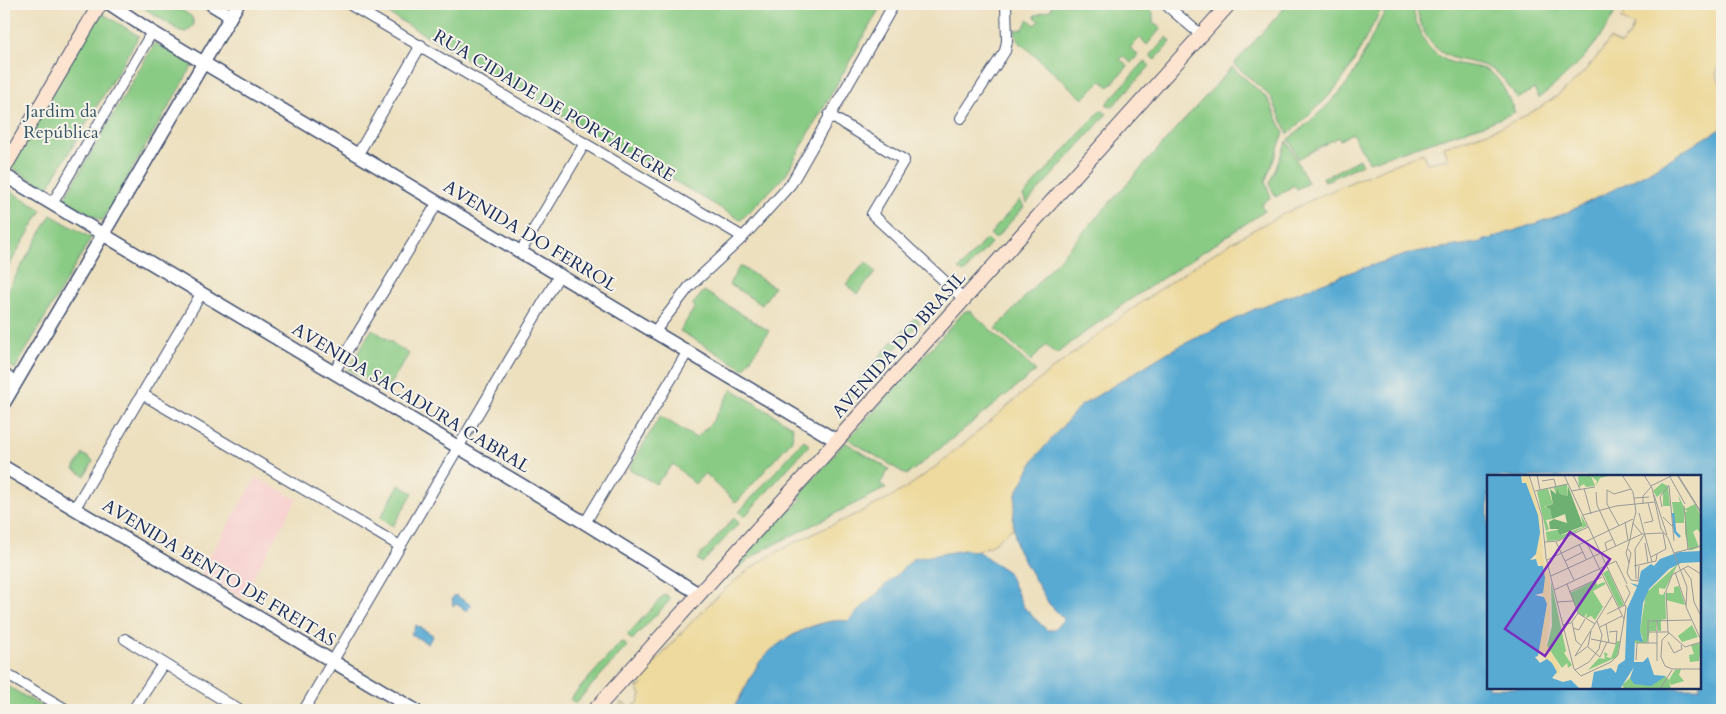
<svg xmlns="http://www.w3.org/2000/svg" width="1726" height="714" viewBox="0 0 1726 714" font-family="Cardo,serif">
  <rect width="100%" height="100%" fill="#f7f3e8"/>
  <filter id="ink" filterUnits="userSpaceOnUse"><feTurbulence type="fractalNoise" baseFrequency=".02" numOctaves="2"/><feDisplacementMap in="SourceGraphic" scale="10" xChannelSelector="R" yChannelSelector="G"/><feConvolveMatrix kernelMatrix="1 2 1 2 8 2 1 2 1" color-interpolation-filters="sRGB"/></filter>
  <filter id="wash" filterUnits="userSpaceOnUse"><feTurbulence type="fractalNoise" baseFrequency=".0096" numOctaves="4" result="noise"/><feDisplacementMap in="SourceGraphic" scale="20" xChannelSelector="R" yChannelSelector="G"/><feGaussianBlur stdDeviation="1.12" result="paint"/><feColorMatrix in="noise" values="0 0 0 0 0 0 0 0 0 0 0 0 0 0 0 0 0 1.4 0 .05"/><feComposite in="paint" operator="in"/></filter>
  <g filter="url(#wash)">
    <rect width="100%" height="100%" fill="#ede0bf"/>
    <!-- built -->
    <path fill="#f7d0cf" d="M 256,478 L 297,499 L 242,598 L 200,572 Z"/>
    <!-- green -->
    <path fill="#89cb84" stroke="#527d71" d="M 138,4 L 173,4 L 192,17 L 194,25 L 186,32 L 180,31 Z
      M 383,4 L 882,4 L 785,176 L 741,220 L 379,8 Z
      M 1051,4 L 1144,4 L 1153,12 L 1153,23 L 1161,28 L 1147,45 L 1140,38 L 1130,48 L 1138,55 L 1131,63 L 1123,56 L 1120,59 L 1128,66 L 1109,87 L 1101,80 L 1083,99 L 1017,40 L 1015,30 L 1023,29 L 1028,19 L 1035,25 L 1039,21 L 1034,16 L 1052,9 Z
      M 1288,4 L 1384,4 L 1348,72 L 1331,94 L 1288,134 L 1271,97 L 1234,64 Z
      M 1390,4 L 1412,4 C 1417,31 1427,58 1458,64 C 1467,66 1479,66 1488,71 C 1501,77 1509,100 1515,112 L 1487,124 L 1369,162 L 1352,133 L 1340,140 L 1338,137 L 1298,159 L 1289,139 C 1311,120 1336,101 1352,76 C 1366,52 1375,27 1390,4 Z
      M 1416,4 L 1619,4 C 1601,44 1573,71 1539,98 L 1534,89 L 1518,99 C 1510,88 1504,77 1493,70 C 1483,64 1471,62 1460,60 C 1430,53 1421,31 1416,4 Z
      M 100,12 L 139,36 L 47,189 L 8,165 Z
      M 1167,37 L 1171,42 L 1155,60 L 1150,56 Z
      M 155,43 L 193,65 L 102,221 L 64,199 Z
      M 1145,61 L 1150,66 L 1112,107 L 1106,104 Z
      M 1232,67 L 1268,99 L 1284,133 L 1265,182 L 1271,197 L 1261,205 L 1265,211 L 1125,303 L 1056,354 L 1046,345 L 1031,361 L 996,329 Z
      M 1101,110 L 1107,114 L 1027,203 L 1023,196 Z
      M 1287,141 L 1308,183 L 1297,189 L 1294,185 L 1276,197 L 1269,184 Z
      M 1359,159 L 1362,164 L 1324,182 L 1322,179 Z
      M 4,187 L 42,210 L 4,274 Z
      M 1020,200 L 1024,207 L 995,239 L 990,234 Z
      M 51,215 L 91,238 L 15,369 L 4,362 L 4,296 Z
      M 986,239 L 991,243 L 964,273 L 959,269 Z
      M 866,262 L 876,272 L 857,294 L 846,284 Z
      M 740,266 L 774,287 L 762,305 L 729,284 Z
      M 704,291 L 769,331 L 744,369 L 680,331 L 695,307 L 692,305 Z
      M 965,311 L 970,311 L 1036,371 L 907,475 L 848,439 Z
      M 915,317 L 920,322 L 845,404 L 840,400 Z
      M 372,329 L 409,354 L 385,392 L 348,369 Z
      M 732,389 L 793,427 L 792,440 L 736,503 L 705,473 L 695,484 L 673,464 L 656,484 L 629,469 L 660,416 L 696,438 L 712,422 Z
      M 804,440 L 809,445 L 744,517 L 739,512 Z
      M 845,442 L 889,469 L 880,484 L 886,488 L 763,550 L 728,574 L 787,509 L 790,511 L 802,499 L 799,495 Z
      M 83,454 L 93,461 L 85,476 L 74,469 Z
      M 399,485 L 413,493 L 393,526 L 380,518 Z
      M 734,518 L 739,523 L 702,563 L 697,559 Z
      M 665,594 L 671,599 L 632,640 L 627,635 Z
      M 622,641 L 627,646 L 575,704 L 570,699 Z
      M 4,684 L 48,710 L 4,710 Z"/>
    <!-- sand -->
    <path fill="#eeda9e" stroke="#84847e" d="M 1630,4 L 1722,4 L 1722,60 L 1716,74 L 1722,87 L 1722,128 L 1645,174 L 1564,214 L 1477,243 L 1415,252 L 1354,271 L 1255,309 L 1168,352 L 1079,407 L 1016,494 L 1013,528 L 990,546 L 977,551 L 964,550 L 913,559 L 848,621 C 820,616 775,641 759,663 C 749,678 742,695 732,710 L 613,710 L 617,706 L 620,709 L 622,707 L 620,702 L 630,707 L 638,703 L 641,695 L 636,685 L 640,687 L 642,685 L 639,681 C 679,636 718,587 770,556 C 819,527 873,512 919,479 C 963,447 1002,409 1045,375 C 1114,322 1185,267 1262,225 C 1314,197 1368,174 1423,153 L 1427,163 L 1448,159 L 1444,146 C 1516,125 1567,103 1610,39 L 1621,45 L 1626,37 L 1628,38 L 1634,26 L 1621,19 Z"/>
    <!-- water -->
    <path fill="#58aad3" stroke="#3a6c98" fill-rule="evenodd" d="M 1722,128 L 1722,710 L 732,710 C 743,696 749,678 759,663 C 775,641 820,617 848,621 L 913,559 L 964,550 L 977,551 L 1008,572 L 1023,606 L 1030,614 L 1047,630 L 1054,630 L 1064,619 L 1049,604 L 1016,547 L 1013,520 L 1016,494 L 1035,458 L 1079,407 L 1168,352 L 1255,309 L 1354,271 L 1415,252 L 1477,243 L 1564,214 L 1645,174 ZM 1488,477 L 1700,477 L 1700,688 L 1488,688 Z
      M 455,595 L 471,605 L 467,611 L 456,604 L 453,606 L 452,598 Z
      M 416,625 L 433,635 L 428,644 L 411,634 Z"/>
  </g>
  <g filter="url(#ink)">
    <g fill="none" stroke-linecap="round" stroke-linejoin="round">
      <!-- minor casing -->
      <g stroke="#3a4a6d" stroke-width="12">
        <path id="minor" d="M 349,4 L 743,237
          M 1165,4 L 1201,35
          M 829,115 L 904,160 L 872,214 L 965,300
          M 961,118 L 1005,51 L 1007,41 L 1006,4
          M 358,154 L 421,45
          M 52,204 L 152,32
          M 521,251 L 585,143
          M 655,331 L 689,287 L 743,237 L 791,184 L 894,4
          M 334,372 L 438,202
          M 4,373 L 16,382
          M 142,394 L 400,546
          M 75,508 L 201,294
          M 585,523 L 688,351
          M 125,639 L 239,710
          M 4,673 L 67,710
          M 133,710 L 163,664
          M 304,710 L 560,274"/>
      </g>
      <!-- tertiary casing -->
      <g stroke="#3a4a6d" stroke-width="15">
        <path id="tertiary" d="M 110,4 L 152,32 L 837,441
          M 211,4 L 231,16
          M 4,175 L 585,523 L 699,594
          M 4,403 L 238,4
          M 4,467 L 415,710"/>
      </g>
      <!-- secondary casing -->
      <g stroke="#3a4a6d" stroke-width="16">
        <path id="secondary" d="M 4,168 L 100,4
          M 595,710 L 1229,4"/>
      </g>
      <!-- minor -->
      <use href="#minor" stroke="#fff" stroke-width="10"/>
      <!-- tertiary -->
      <use href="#tertiary" stroke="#fff" stroke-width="12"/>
      <!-- secondary -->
      <use href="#secondary" stroke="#fde4d1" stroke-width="14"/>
    </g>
  </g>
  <g text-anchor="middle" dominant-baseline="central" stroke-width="4" stroke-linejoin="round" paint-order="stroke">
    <!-- street labels -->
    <g font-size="18" fill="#1b2f5e" stroke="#f7f3e8">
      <text transform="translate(554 106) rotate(31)">RUA CIDADE DE PORTALEGRE</text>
      <text transform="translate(530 236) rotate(31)">AVENIDA DO FERROL</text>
      <text transform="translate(899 345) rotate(-48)">AVENIDA DO BRASIL</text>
      <text transform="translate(411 398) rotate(31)">AVENIDA SACADURA CABRAL</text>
      <text transform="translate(219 573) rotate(31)">AVENIDA BENTO DE FREITAS</text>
    </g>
    <!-- park labels -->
    <g font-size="18" fill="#365668" stroke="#f7f3e8">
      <text x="61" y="111">Jardim da<tspan x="61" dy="21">República</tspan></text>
    </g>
  </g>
  <!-- overview -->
  <g transform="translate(1487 475)">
    <rect width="214" height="214" fill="#ede0bf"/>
    <path d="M 91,0 L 125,0 L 113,3 L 109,11 L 110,6 L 104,1 L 108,11 L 99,12 L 97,9 L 92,12 ZM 175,8 L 181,11 L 183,31 L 176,31 L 176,17 L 170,22 L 166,16 ZM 80,9 L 81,21 L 73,19 L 70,13 L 69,19 L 67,13 L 61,14 L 66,29 L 57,32 L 63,34 L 65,44 L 59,45 L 62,54 L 59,56 L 50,17 L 51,16 ZM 191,20 L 198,34 L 208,29 L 214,41 L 214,59 L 210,54 L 206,57 L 212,72 L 205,75 L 202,75 L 198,58 L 198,37 L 201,36 L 197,35 L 197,48 L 188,48 L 185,27 L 193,27 ZM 94,40 L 100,51 L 72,65 L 60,66 L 59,57 L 70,55 L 75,60 L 96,52 ZM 191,89 L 178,114 L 172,113 L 172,119 L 176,120 L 178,116 L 179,144 L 174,145 L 174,156 L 171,156 L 169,146 L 169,156 L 163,156 L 160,168 L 148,168 L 148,164 L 156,164 L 153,156 L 159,118 ZM 121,95 L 137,130 L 132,132 L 116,98 ZM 109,105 L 110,110 L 117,107 L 119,109 L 106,116 L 116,132 L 108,145 L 104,141 L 99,143 L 100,138 L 97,142 L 92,139 L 83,118 ZM 64,106 L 79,176 L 77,178 L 85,190 L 81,193 L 80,188 L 75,193 L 60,171 L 65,151 ZM 192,111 L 198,130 L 179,125 L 179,118 L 187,118 L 187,112 ZM 205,150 L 211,162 L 195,167 L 191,161 ZM 130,166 L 133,166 L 130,182 L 101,195 L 112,183 L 118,184 L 117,177 L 121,179 L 119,182 L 124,183 ZM 214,168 L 212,186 L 203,187 L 202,180 L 207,179 L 204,170 ZM 194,194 L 192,200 L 197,206 L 184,210 L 182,205 L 184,214 L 138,214 L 135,210 L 143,203 L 154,210 L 165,209 L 178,201 L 182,205 L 188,195 Z" fill="#89cb84"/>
    <path d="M 81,11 L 96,51 L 73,60 L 70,55 L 72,54 L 63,54 L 62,47 L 67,44 L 80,48 L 78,39 L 65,44 L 63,34 L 58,32 L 66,29 L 63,14 L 69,19 L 70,13 L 73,19 L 81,21 Z" fill="#6eaf72"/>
    <path d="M 41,0 L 53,40 L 56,83 L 63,105 L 63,146 L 59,169 L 72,191 L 73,197 L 70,200 L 65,188 L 58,185 L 54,178 L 51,181 L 60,129 L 55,120 L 56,94 L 48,83 L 53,58 L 51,42 L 34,2 Z" fill="#eeda9e"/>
    <path d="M 0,0 L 34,0 L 35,8 L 39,8 L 51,40 L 53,58 L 49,79 L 43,85 L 49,84 L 51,91 L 56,91 L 58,103 L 56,118 L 48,120 L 57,122 L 60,129 L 51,181 L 48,182 L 53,188 L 60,184 L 65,188 L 70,197 L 65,203 L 76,207 L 84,205 L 93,214 L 0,214 ZM 214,76 L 214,87 L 194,88 L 182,94 L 162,114 L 156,128 L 153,156 L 156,167 L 148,165 L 147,187 L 156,187 L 161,182 L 167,200 L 179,201 L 164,211 L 147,209 L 143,203 L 147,192 L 133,214 L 104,214 L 107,197 L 124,193 L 129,198 L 131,190 L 138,185 L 140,134 L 150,112 L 143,108 L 151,110 L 154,96 L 164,89 L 167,91 L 173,84 L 192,77 Z" fill="#58aad3"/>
    <path fill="none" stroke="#58aad3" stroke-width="2.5" d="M 186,38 L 188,57 L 193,62"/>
    <path fill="none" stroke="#999998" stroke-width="1" d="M 42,0 L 55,41 L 59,83 L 87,194 L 94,201 L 124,187 L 131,180 L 139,132 L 77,0M 50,0 L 53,15M 86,0 L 93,14M 135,0 L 146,17 L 149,37 L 146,48 L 155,59M 157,0 L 165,13 L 174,54 L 181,63 L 200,112 L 199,132 L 214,165M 190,0 L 214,38M 191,0 L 214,37M 183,2 L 198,29M 55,6 L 67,4 L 69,12M 164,11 L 186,0M 182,11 L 187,66M 97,13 L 104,39M 120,15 L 120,29 L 132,51M 120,15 L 127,19 L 144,14M 48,16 L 81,9M 84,16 L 108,12M 109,17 L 110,30 L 129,71M 167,20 L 180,60M 147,23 L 162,22M 156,29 L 156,21 L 164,12M 197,31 L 201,75M 175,32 L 173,22 L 182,10M 152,38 L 165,87M 96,40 L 129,31 L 168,27M 176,42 L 187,53M 138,47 L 141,65M 157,48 L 166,46 L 161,28M 143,64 L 146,48M 99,66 L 137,144M 58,67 L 71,66 L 101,52M 69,67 L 87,105M 158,68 L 161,88M 92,69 L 99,84M 141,74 L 144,78 L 140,98 L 144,105M 120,75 L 118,68 L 126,64M 187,78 L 214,71M 164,82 L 179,74 L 176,58M 60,85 L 146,44M 78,86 L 96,77M 142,88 L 139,78 L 143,64M 147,91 L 169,86 L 170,79M 196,93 L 204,104 L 207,127 L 214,141M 188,97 L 199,130M 64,101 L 155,59 L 176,58M 149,104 L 148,74 L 157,60M 144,105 L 151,106 L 152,91M 80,109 L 91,138 L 108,149M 67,115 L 129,86 L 140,109M 82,117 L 115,102M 70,127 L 86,126M 138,128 L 143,118 L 139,110M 120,139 L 138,130M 170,145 L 170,186M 85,147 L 89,166 L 95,171M 119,149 L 122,168M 76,150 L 84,148 L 91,138M 113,152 L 135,141M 86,153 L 92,155 L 98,144M 161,157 L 181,157 L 198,172 L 214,167M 181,157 L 179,116 L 185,100 L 201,91 L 214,99M 182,158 L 175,165 L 174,182 L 178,191 L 185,194M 104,164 L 129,169 L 130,156 L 122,157M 181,167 L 187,178 L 195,174 L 194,170M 161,168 L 161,146 L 204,145M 101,172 L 113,182 L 120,167M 88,181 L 125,121M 88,181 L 101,171 L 104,156M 149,185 L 150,168 L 170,168M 185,194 L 214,194M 88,195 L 102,187 L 112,174 L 115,160 L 110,146M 173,214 L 185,195"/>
    <path fill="#7b2cbf" fill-opacity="0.15" stroke="#7b2cbf" stroke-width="2.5" d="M 83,57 L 123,84 L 58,181 L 18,154 Z"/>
    <rect width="214" height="214" fill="none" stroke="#1b2f5e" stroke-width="2.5"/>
  </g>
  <!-- margin -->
  <rect width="1726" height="714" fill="none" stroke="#f7f3e8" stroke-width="20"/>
</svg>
